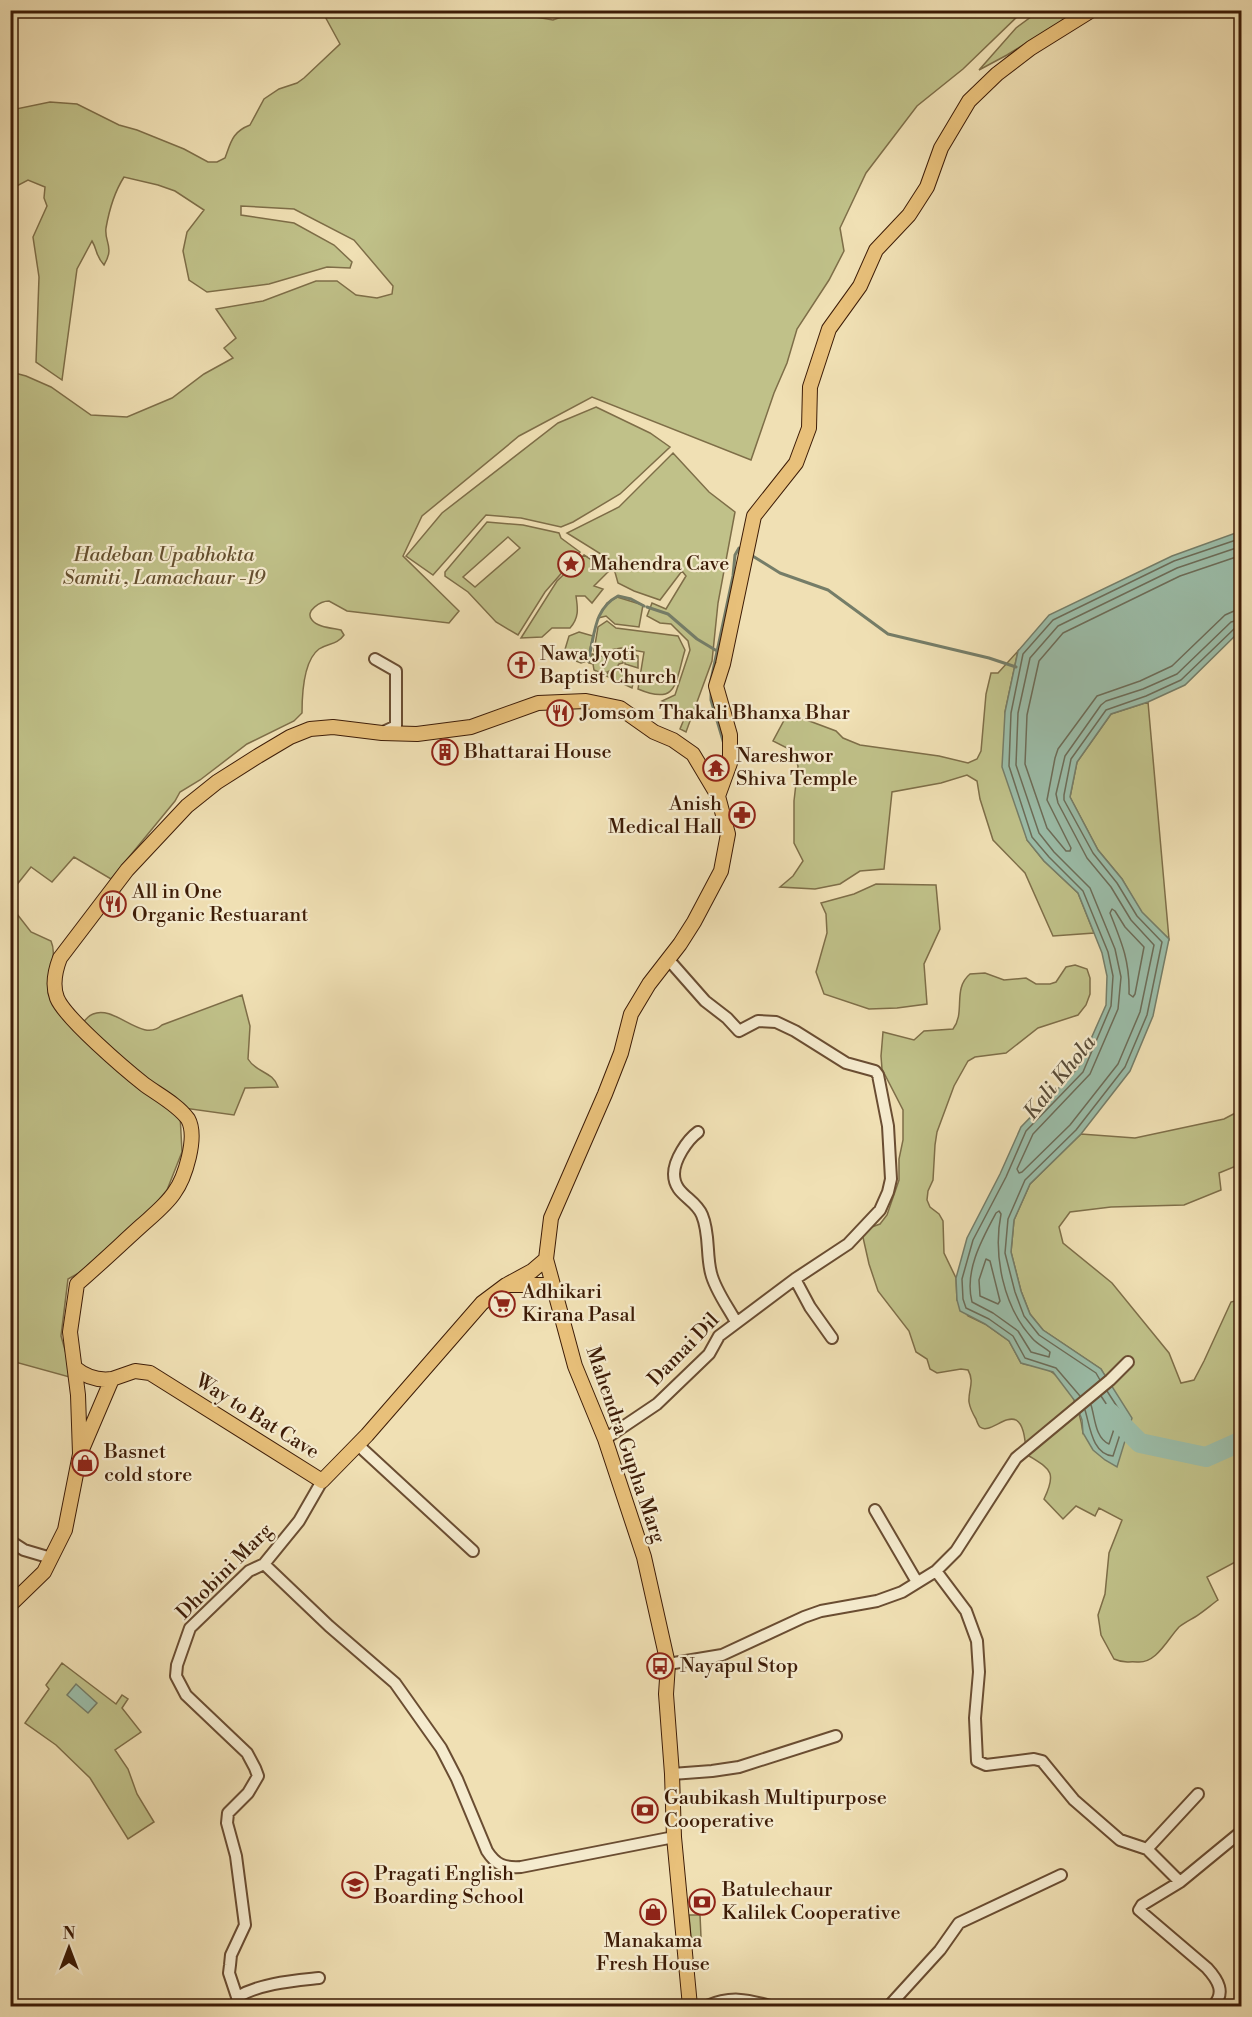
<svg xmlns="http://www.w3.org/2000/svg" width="1252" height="2017" viewBox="0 0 1252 2017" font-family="'Libre Bodoni',serif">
  <rect width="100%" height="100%" fill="#f0e0b4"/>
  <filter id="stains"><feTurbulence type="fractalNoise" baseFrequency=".00333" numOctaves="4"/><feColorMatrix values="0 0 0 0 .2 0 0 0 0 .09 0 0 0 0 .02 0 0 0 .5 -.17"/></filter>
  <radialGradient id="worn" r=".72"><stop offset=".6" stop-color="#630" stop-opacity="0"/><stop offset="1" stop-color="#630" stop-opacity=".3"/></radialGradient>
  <!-- green -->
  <path fill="#c0c189" stroke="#7e6e48" stroke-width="1.5" fill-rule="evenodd" d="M 501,11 L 553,20 L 581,10 L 1023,11 L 963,69 L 917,106 L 866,173 L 840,228 L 844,251 L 829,280 L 797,329 L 787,363 L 774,393 L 751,460 L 592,397 L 519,436 L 422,516 L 403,556 L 459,611 L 449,623 L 347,611 L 329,601 C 321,601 304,611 312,620 C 317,627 332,628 341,630 L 344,635 C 337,645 328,643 319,649 C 303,661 302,695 302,713 L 294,721 L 247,744 L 200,780 L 180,792 L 175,801 L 111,879 L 74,857 L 52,882 L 31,867 L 11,892 L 11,372 L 26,376 L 51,387 L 91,415 L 127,417 L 172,398 L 204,374 L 233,358 L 224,348 L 236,338 L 216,309 L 263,301 L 316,281 L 337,281 L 356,295 L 377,298 L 392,294 L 393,286 L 354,240 L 294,209 L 241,206 L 241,215 L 294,223 L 334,245 L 352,262 L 350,268 L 327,267 L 269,284 L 207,292 L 189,280 L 183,251 L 187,232 L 204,210 L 175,191 L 158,185 L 124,177 C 115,191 109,211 106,228 C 104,242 115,247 104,265 C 95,255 98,251 92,241 L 77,269 L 62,380 L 36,362 L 39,277 L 33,237 L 47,206 L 44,198 L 45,187 L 28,180 L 11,189 L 11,110 L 50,102 L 77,104 L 119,125 L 137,130 L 184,149 L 208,162 L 217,162 L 225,158 C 231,142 232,132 250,125 L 264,99 L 279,89 L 297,83 L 304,78 L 340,44 L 322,11 Z
    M 1039,11 L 1076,11 L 1077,12 L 1007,55 L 979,70 L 1016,28 Z
    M 596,407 L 650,433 L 670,447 L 620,494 L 573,522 L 561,527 L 521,518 L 486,515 L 433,575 L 406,556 L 442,513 L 558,423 Z
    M 673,453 L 709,492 L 735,512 L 718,603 L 712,661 L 686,732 L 680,729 L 687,712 L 662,701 L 675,695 L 690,650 L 688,641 L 671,624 L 660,623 L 647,616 L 652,603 L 666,609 L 686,576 L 682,571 L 660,600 L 634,591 L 618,583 L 613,565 L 609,559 L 567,533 L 619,507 Z
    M 487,522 L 523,525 L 559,533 L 561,538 L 580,552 L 545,592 L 518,635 L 496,622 L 468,592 L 445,576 L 445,572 ZM 508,537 L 520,548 L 475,587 L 463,577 Z
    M 584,555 L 609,571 L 594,586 L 603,589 L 592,603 L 585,596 L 576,596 C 578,609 579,618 570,628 L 552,628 L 542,637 L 521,638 L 557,581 Z
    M 617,597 L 643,605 L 639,627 L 615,624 L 606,616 L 598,618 L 607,603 Z
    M 607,621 L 616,628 L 678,636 L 685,650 C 675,683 678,706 638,689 L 644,652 L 621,648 L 600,652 L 594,651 L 598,627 Z
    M 579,632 L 593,636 L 587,661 L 581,663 L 563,656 L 569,636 Z
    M 616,651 L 623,653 L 623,663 L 619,664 L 616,668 L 603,674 L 594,670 L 593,664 L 589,663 L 592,654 L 604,657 Z
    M 1018,651 L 1005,712 L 1027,840 L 1044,861 L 1078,893 L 1094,933 L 1053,936 L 1025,873 L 993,840 L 980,799 L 977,781 L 967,775 L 941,783 L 892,792 L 884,869 L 860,871 L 840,884 L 815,889 L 780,887 L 793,876 L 803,861 L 794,843 L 794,801 L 798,766 L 793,751 L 773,741 L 788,713 L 836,731 L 843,738 L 860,745 L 939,756 L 968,763 L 977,759 L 981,751 L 986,694 L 991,673 L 998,673 Z
    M 629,653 L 638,656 L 638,668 L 625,664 L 625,654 Z
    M 618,668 L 623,670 L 633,684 L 632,688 L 604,675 Z
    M 1148,702 L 1169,939 L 1141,912 L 1122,879 L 1098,850 L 1070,797 L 1077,762 L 1111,714 Z
    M 876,884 L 936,885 L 940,929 L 924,964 L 927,1004 L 897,1008 L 869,1009 L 824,994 L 816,972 L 827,933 L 826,914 L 821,903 L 854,894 Z
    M 10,905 L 31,932 L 51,941 C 55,950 53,959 51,969 C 47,998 54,1012 76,1032 C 81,1026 85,1017 93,1014 C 115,1004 142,1044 162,1025 L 242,995 L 250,1026 L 248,1059 C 256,1073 273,1071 278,1087 L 245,1088 L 234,1115 L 184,1108 L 180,1114 L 182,1152 L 167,1190 L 146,1215 L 79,1273 L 68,1279 L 61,1336 L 73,1378 L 15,1362 L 10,1300 Z
    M 1075,965 L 1087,969 L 1090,978 L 1090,994 L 1086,1005 L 1078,1015 L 1038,1028 L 1006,1053 L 975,1057 L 968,1061 L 954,1086 L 937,1132 L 935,1145 L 933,1180 L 928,1191 L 927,1200 L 930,1207 L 939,1214 L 943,1221 L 944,1253 L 956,1278 L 957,1300 L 968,1316 L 985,1324 L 1009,1341 L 1021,1363 C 1030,1366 1046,1367 1053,1373 C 1072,1387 1080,1411 1083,1433 L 1115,1394 L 1101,1369 L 1043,1330 L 1030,1314 L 1021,1291 L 1011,1252 L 1014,1220 L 1030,1184 L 1081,1134 L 1135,1138 L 1224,1119 L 1241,1110 L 1241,1164 L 1219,1173 L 1221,1190 L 1184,1205 L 1111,1207 L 1070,1212 L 1059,1227 L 1063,1243 L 1112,1283 L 1169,1353 L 1181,1383 L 1194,1380 L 1204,1361 L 1231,1302 L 1241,1299 L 1241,1559 L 1207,1577 L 1218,1600 C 1211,1605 1203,1612 1195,1617 C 1190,1620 1184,1623 1179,1627 C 1167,1640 1156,1664 1137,1662 C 1127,1661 1125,1664 1114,1659 L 1101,1635 L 1098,1615 L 1105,1594 L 1109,1553 L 1122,1520 L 1099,1508 L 1095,1516 L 1076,1506 L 1063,1519 L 1044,1499 C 1058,1470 1049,1469 1026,1454 C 1024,1388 993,1438 980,1427 C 978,1425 977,1422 976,1419 C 973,1414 970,1408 969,1402 C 968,1390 975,1382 968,1370 L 961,1369 L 937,1373 L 930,1369 L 927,1359 L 916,1352 L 909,1331 L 878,1291 L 869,1264 L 862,1233 L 866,1229 L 880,1224 L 887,1215 L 899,1180 L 899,1159 L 903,1140 L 903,1110 L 882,1069 L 881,1056 L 883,1032 L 914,1040 L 924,1031 L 953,1029 C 966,1012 952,989 970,974 L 985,973 L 1004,980 L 1026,978 L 1036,984 L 1050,984 L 1056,982 L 1066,967 Z
    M 62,1663 L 116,1704 L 122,1695 L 128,1699 L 122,1708 L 141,1732 L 115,1750 L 128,1769 L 137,1794 L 154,1822 L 128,1839 L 90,1778 L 56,1745 L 25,1723 L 49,1689 L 46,1685 Z
    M 689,1915 L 700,1915 L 701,1937 L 691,1938 Z"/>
  <!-- water -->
  <path fill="#9bbda9" stroke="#757d68" stroke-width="1.5" d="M 1241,531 L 1241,630 L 1185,685 L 1148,702 L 1111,714 L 1077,762 L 1070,797 L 1098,850 L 1122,879 L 1142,912 L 1169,939 L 1153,1016 L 1130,1071 L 1081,1134 L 1030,1184 L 1014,1220 L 1011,1252 L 1021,1291 L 1030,1314 L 1043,1330 L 1101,1369 L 1132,1418 L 1117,1467 L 1105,1460 L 1093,1450 L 1083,1433 L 1082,1420 L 1075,1401 L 1053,1372 L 1021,1363 L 1009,1341 L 985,1324 L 960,1311 L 957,1300 L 956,1278 L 967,1238 L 1000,1174 L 1021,1127 L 1078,1068 L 1106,1005 L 1107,976 L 1102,953 L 1078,893 L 1044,861 L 1027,840 L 1002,767 L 1005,712 L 1018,651 L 1049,615 L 1172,556 Z
    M 76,1684 L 97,1703 L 88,1713 L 67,1695 Z"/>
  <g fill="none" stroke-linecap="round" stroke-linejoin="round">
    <!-- shore -->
    <path stroke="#6c6c58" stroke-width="1.5" d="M 1242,546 L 1177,568 L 1058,626 L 1030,658 L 1018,713 L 1016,765 L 1039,833 L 1054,852 L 1090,888 L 1115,949 L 1121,977 L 1118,1009 L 1090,1074 L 1033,1134 L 1017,1169 L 1019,1173 L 1022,1172 L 1070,1125 L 1118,1064 L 1140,1012 L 1154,945 L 1131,920 L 1111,887 L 1087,858 L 1058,803 L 1056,794 L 1065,756 L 1101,705 L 1106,701 L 1143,689 L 1177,674 L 1231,622 L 1242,619
      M 1242,555 L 1180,576 L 1063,633 L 1039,661 L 1027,715 L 1025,764 L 1047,828 L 1066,851 L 1070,851 L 1071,848 L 1047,800 L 1055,758 L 1058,749 L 1097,696 L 1140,681 L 1172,666 L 1225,615 L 1234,611 L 1242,610
      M 1112,909 L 1115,911 L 1125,927 L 1144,947 L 1135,994 L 1133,997 L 1129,994 C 1130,962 1122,943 1110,913 Z
      M 999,1211 L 1001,1214 C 993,1255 1003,1306 1032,1338 C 1037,1344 1044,1347 1050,1352 L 1049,1357 L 1031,1352 L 1018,1331 L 993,1313 L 972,1302 C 964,1271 982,1239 996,1213 Z
      M 986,1259 L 990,1261 L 1000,1301 L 998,1304 L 980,1296 L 979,1280 Z
      M 1100,1380 L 1096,1373 L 1039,1335 L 1024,1316 L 1015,1292 L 1005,1253 L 1008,1219 L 1025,1180 L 1076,1130 L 1125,1067 L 1147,1015 L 1162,942 L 1137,916 L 1117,883 L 1093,853 L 1064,800 L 1064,795 L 1071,759 L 1106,710 L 1146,696 L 1181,680 L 1235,628 L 1242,626
      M 1080,1396 L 1056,1368 L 1025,1358 L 1013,1336 L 989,1319 L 966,1308 L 963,1299 L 962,1279 L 973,1240 L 1006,1177 L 1026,1131 L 1083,1072 L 1111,1006 L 1113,976 L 1108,952 L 1083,891 L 1049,857 L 1032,837 L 1009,766 L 1011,713 L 1023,654 L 1053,620 L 1174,561 L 1242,538
      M 1091,1405 C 1095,1417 1095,1438 1109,1444 L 1117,1420 L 1101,1396
      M 1085,1410 C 1090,1426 1092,1454 1113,1456 L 1125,1419 L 1107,1391"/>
    <!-- stream -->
    <path stroke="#757d68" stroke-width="3" d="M 751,555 L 780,573 L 828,590 L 888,634 L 989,658 L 1016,667
      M 647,607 L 668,614 L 697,639 L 717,651
      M 588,661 C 595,636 593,609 618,596 L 631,599 L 644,606
      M 711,680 L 733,576 L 735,555 L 739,548
      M 711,687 L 711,700 L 724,744"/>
    <!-- river -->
    <path stroke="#9bbda9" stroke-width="20" d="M 1110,1413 L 1140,1443 L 1206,1457 L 1242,1441"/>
    <!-- minor casing -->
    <g stroke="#6a4d32" stroke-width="14">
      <path id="minor" d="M 375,659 L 396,671 L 396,726 L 383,732
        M 698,1132 C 687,1140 674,1160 674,1174 C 674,1195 695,1198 702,1215 C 710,1234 706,1254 711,1273 C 715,1290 728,1307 736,1322
        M 795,1279 L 810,1307 L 832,1338
        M 605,1439 L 657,1404 L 709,1354 L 719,1336 L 795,1279 L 848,1244 L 880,1210 L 888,1192 L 891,1179 L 888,1126 L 878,1075 L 875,1071 L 846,1063 L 795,1031 L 776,1022 L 758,1021 L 739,1031 L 727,1018 L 705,1001 L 668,959
        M 358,1445 L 473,1551
        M 875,1510 L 917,1582
        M 10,1541 L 24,1550 L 51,1558
        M 264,1564 L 329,1626 L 395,1683 L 441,1748 L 457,1779 L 487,1851 C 496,1865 504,1868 521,1867 L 674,1837
        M 936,1571 L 966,1611 L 977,1641 L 979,1672 L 975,1718 L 977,1761 L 986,1765 L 1034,1759 L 1042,1761 L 1074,1800 L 1120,1840 L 1147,1849 L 1180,1882
        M 668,1664 L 722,1655 L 804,1617 L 821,1611 L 877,1601 L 902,1592 L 936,1571 L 956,1551 L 1016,1458 L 1110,1380 L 1128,1362
        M 672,1774 L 712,1771 L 739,1767 L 836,1736
        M 1147,1849 L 1198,1794
        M 237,1997 C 262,1983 291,1981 319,1978
        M 240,2006 L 229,1973 L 230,1965 L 231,1955 L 245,1925 L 236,1856 L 227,1823 L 228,1813 L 248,1793 L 258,1776 L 255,1768 L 247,1753 L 186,1695 L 176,1676 L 177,1665 L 190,1628 L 249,1571 L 264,1564 L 299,1521 L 322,1481
        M 707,2006 C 730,1996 746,1999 770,2006
        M 889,2006 L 940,1950 L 959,1923 L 1061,1875
        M 1213,2006 C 1226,1993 1218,1980 1207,1968 L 1139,1910 L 1142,1905 L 1180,1882 L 1242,1831"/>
    </g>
    <!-- major casing -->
    <g stroke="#3d1c07" stroke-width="16">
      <path id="major" d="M 718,796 L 730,763 L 730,735 L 716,686 L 723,664 L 754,516 L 796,463 L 809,428 L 810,387 L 829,329 L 860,286 L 876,250 L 909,215 L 927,187 L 941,148 L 969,101 L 997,74 L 1031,48 L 1092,10
        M 508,1284 L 532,1271 L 546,1259
        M 75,1368 C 86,1377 97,1381 112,1379
        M 80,1454 L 78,1395 L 70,1332 L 77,1284 C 99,1265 120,1245 141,1226 C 152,1216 166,1205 174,1193 C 185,1178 198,1137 188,1119 C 178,1105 159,1095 145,1085 C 126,1070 65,1018 57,998 C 52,985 55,971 60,958 L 127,870 L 187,806 L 217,782 L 258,756 L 290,737 L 310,729 L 333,727 L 382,733 L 417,734 L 471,727 L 538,703 L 586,701 L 620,708 L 654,732 L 673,740 L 693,754 L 718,796 L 728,834 L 721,871 L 694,922 L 680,944 L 649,984 L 631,1014 L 621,1053 L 605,1094 L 551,1218 L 546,1259 L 575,1366 L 605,1439 L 644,1557 L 668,1664 L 666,1694 L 672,1774 L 674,1837 L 690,2006
        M 10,1605 L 44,1572 L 65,1530 L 80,1454 L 112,1379 L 135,1371 L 150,1373 L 322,1481 L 367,1435 L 482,1303 L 506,1285 L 553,1285"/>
    </g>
    <!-- minor -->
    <use href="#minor" stroke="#f5ebce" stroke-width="10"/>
    <!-- major -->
    <use href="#major" stroke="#e8c07a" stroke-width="14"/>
  </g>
  <!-- icons -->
  <defs>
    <g id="sight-ring" transform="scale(1.35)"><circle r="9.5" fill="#f5ebce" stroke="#8f2418" stroke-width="1.5"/><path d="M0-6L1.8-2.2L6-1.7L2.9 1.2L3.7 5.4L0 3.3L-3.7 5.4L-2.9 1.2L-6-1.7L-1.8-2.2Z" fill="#8f2418"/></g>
    <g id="church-ring" transform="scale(1.35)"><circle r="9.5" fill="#f5ebce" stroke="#8f2418" stroke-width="1.5"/><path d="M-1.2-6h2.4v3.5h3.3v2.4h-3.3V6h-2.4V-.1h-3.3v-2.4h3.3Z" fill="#8f2418"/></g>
    <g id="restaurant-ring" transform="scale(1.35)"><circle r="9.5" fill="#f5ebce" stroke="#8f2418" stroke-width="1.5"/><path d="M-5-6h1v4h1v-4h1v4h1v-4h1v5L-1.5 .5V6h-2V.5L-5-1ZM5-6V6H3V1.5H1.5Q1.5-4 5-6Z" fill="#8f2418"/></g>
    <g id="building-ring" transform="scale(1.35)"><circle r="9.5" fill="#f5ebce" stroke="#8f2418" stroke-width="1.5"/><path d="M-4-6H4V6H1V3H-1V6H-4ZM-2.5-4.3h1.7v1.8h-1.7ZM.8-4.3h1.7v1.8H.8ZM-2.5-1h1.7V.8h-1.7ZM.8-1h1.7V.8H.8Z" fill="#8f2418"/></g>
    <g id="temple-ring" transform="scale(1.35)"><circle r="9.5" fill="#f5ebce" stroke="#8f2418" stroke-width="1.5"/><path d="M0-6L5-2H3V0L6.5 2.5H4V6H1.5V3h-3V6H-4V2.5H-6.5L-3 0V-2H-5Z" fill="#8f2418"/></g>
    <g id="pharmacy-ring" transform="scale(1.35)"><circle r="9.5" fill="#f5ebce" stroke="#8f2418" stroke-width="1.5"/><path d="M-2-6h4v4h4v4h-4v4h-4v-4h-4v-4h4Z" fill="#8f2418"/></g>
    <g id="supermarket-ring" transform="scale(1.35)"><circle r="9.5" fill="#f5ebce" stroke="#8f2418" stroke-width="1.5"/><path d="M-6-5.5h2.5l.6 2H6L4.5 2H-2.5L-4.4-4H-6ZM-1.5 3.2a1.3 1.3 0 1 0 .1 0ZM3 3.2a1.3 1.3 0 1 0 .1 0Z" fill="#8f2418"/></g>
    <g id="shop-ring" transform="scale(1.35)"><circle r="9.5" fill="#f5ebce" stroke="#8f2418" stroke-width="1.5"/><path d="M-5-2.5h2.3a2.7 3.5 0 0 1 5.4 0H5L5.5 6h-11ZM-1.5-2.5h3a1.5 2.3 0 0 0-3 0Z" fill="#8f2418"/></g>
    <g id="bus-ring" transform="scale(1.35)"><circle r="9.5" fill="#f5ebce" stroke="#8f2418" stroke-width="1.5"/><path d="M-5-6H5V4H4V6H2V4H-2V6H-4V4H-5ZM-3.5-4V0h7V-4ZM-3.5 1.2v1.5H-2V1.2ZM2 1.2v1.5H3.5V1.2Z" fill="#8f2418"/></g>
    <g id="bank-ring" transform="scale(1.35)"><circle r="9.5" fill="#f5ebce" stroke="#8f2418" stroke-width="1.5"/><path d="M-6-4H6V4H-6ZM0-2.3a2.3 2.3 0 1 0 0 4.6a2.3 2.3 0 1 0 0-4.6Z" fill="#8f2418"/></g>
    <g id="school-ring" transform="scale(1.35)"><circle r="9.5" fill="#f5ebce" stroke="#8f2418" stroke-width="1.5"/><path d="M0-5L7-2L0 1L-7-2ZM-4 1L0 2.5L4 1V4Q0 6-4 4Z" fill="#8f2418"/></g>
  </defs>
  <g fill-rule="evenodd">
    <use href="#sight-ring" x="571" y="564"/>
    <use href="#church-ring" x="521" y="665"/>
    <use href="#restaurant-ring" x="560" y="713"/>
    <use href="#building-ring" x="445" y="752"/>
    <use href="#temple-ring" x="716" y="768"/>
    <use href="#pharmacy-ring" x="742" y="815"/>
    <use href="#restaurant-ring" x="113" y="904"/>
    <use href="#supermarket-ring" x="502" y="1304"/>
    <use href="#shop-ring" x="85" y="1463"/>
    <use href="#bus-ring" x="660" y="1666"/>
    <use href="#bank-ring" x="645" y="1810"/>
    <use href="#school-ring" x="355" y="1885"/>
    <use href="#bank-ring" x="702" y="1902"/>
    <use href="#shop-ring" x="653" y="1912"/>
  </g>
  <g text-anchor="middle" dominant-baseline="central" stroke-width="4.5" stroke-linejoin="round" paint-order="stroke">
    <!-- park labels -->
    <g font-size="20" font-style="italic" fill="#644e2e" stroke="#f5ebce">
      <text x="164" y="555">Hadeban Upabhokta<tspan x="164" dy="23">Samiti , Lamachaur -19</tspan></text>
    </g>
    <!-- poi labels -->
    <g font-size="20" fill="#3d1c07" stroke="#f5ebce" text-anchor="start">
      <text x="590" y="564">Mahendra Cave</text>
      <text x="540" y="654">Nawa Jyoti<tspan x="540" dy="23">Baptist Church</tspan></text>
      <text x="580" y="713">Jomsom Thakali Bhanxa Bhar</text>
      <text x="464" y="752">Bhattarai House</text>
      <text x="736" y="756">Nareshwor<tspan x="736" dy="23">Shiva Temple</tspan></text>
      <text x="722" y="804" text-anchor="end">Anish<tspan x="722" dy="23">Medical Hall</tspan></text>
      <text x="132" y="892">All in One<tspan x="132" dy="23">Organic Restuarant</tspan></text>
      <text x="522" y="1292">Adhikari<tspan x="522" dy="23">Kirana Pasal</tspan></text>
      <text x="104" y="1452">Basnet<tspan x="104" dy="23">cold store</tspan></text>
      <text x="680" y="1666">Nayapul Stop</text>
      <text x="664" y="1798">Gaubikash Multipurpose<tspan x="664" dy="23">Cooperative</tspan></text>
      <text x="374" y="1874">Pragati English<tspan x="374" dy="23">Boarding School</tspan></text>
      <text x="722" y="1890">Batulechaur<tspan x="722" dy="23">Kalilek Cooperative</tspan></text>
      <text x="653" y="1941" text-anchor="middle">Manakama<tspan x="653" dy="23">Fresh House</tspan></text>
    </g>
    <!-- street labels -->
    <g font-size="20" fill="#3d1c07" stroke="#f5ebce">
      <text transform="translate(684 1350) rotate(-46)">Damai Dil</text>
      <text transform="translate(257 1417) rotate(32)">Way to Bat Cave</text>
      <text transform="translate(625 1445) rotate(71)">Mahendra Gupha Marg</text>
      <text transform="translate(225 1572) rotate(-45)">Dhobini Marg</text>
    </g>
    <!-- water labels -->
    <g font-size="21" font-style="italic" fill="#594c38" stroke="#f5ebce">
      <text transform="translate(1060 1078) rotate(-51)">Kali Khola</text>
    </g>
  </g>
  <!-- margin -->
  <rect width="1252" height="2017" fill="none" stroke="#f0e0b4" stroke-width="36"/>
  <rect x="12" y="12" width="1228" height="1993" fill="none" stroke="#3d1c07" stroke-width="3"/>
  <rect x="18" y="18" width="1216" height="1981" fill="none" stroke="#3d1c07" stroke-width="1.5"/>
  <!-- north arrow -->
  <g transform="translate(69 1948)" stroke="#f5ebce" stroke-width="4.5" paint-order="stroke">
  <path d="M0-4.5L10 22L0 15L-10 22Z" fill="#3d1c07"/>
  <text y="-9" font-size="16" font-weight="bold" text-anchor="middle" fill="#3d1c07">N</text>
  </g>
  <rect width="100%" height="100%" filter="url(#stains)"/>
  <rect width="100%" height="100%" fill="url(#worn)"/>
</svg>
